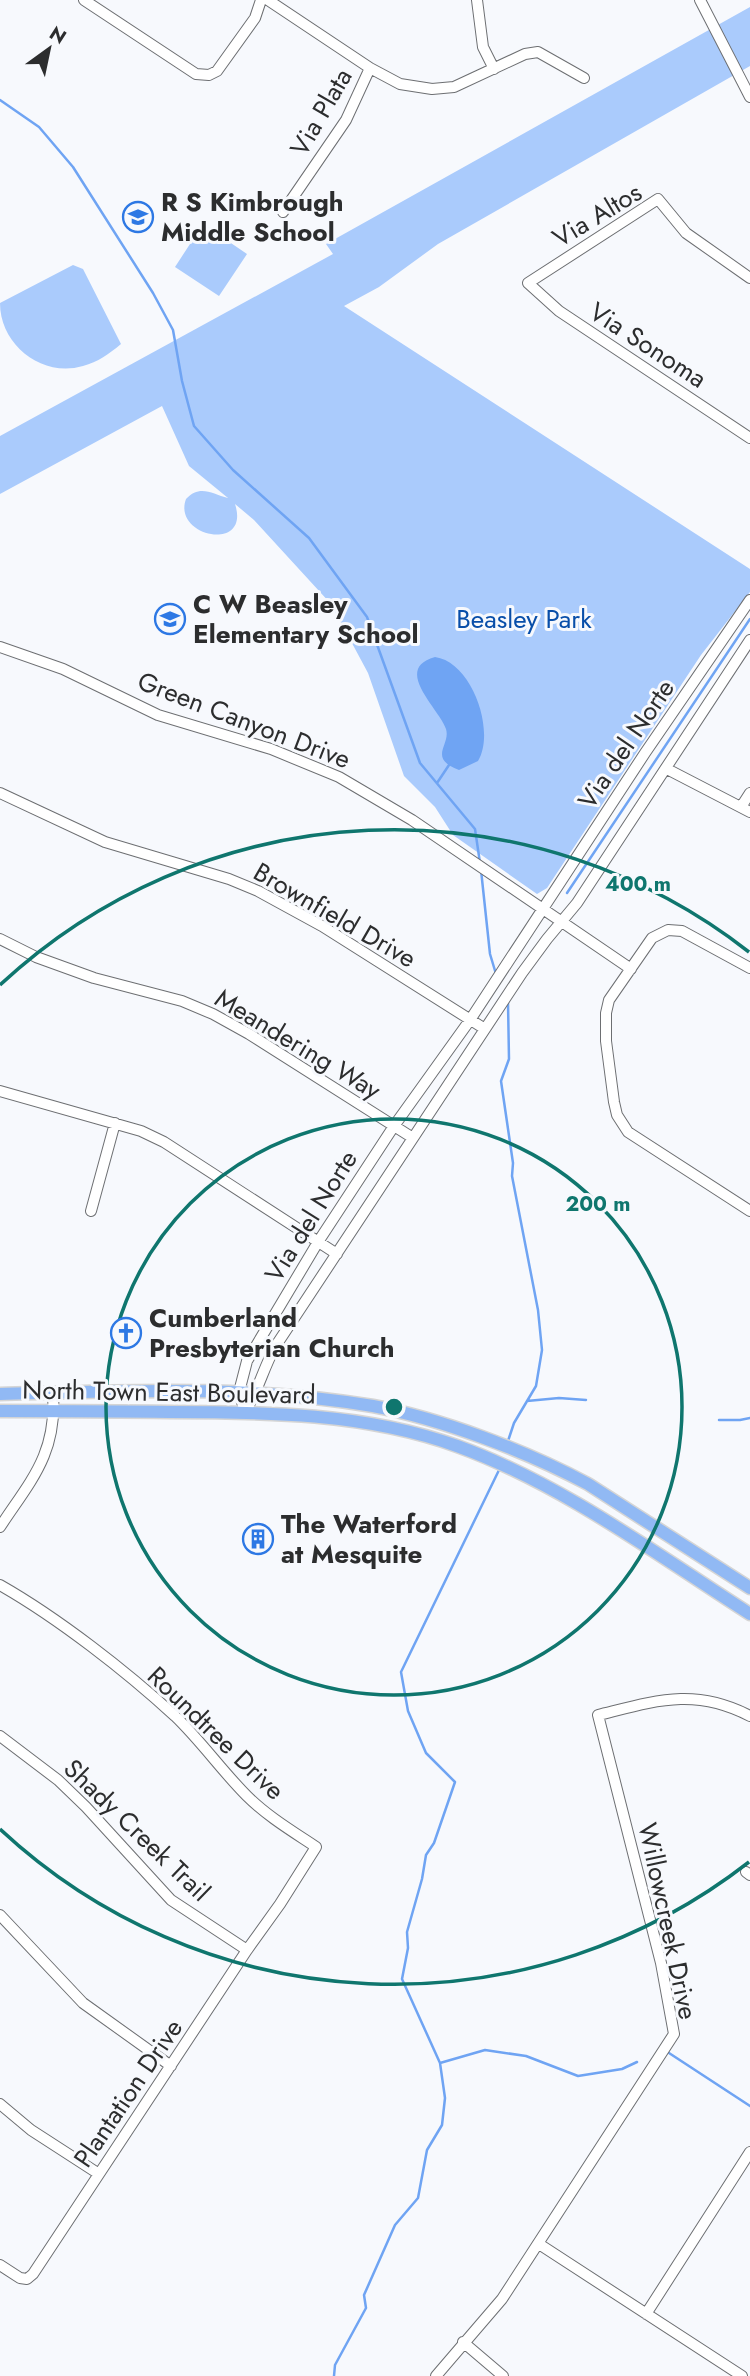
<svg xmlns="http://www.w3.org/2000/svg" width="750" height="2376" viewBox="0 0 750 2376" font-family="Jost,sans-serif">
  <rect width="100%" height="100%" fill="#f7f9fd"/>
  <!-- green -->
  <path fill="#aacbfc" d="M 750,7 L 750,66 L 438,244 L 379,287 L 344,306 L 750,569 L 750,592 L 701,655 L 547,888 L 537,894 L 453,835 L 435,807 L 404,776 L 368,673 L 331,604 L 254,520 L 235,504 C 251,553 172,537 186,499 C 200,484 212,494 228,498 L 189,466 L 162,406 L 0,494 L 0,436 L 333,254 L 326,244 Z
    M 203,224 L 247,254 L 219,296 L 175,267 Z
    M 73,265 L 83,269 L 121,344 C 109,354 98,362 83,366 C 42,378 0,345 0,303 Z"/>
  <!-- water -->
  <path fill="#6fa4f3" d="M 435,657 C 472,662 496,731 478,761 L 459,770 C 427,758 451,745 446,729 C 439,708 392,669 435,657 Z"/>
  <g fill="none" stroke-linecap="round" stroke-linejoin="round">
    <!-- stream -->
    <path stroke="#6fa4f3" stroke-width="2.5" d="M 0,100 L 39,127 L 73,167 L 153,293 L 173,330 L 182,381 L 194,426 L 233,470 L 309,538 L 367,617 L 420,763 L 475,829 L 480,863
      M 437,783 L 449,765
      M 481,870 L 490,954 L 496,974
      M 567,893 L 750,619
      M 508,1002 L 509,1059 L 501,1081 L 513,1163 L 512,1176 L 538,1310 L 542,1350 L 536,1386 L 514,1423 L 508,1441
      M 527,1401 L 559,1398 L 586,1400
      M 719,1420 L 740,1420 L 750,1418
      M 669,2053 L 750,2106
      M 440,2063 L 485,2050 L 526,2056 L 578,2076 L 622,2069 L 637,2062
      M 334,2376 L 335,2365 L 366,2308 L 364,2295 L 395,2225 L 418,2198 L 427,2150 L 442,2125 L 445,2098 L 440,2063 L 402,1979 L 408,1948 L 407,1932 L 422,1879 L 426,1855 L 434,1843 L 455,1782 L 426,1753 L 408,1711 L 401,1672 L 500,1468"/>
    <!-- minor casing -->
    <g stroke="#6d6f72" stroke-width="12">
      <path id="minor" d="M 84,0 L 196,74 L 209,75 L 217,71 L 255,18 L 261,0
        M 268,0 L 370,68 L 400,84 L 432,89 L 454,87 L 525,54 L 538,52 L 584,78
        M 477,0 L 483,47 L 494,69
        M 700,0 L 750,97
        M 283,212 L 346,120 L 370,68
        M 750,278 L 686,233 L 658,199 L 528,283 L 559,311 L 750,438
        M 0,647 L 63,669 L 158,715 L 271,749 L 339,777 L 412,820 L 631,969
        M 667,769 L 750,812
        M 0,793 L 105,842 L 229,879 L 258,891 L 322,926 L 485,1029
        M 741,807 L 750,793
        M 0,939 L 36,957 L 94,978 L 182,1001 L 213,1014 L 249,1034 L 413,1138
        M 750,968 L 682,931 L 668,930 L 652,938 L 609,1000 L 606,1013 L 606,1041 L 614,1102 L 617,1115 L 628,1132 L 750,1211
        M 0,1091 L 141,1131 L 164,1142 L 337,1254
        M 91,1211 L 115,1123
        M 245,1412 L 239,1392 L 247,1361 L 318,1242 L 394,1126 L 470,1020 L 645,753 L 750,600
        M 245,1412 C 258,1391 263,1369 275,1347 L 522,973 L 547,939 L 577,903 L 750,640
        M 0,1527 C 31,1480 57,1454 53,1393
        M 0,1585 C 58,1618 126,1671 175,1716 C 201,1741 222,1771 247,1796 C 267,1816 292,1831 316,1847 L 280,1904 L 247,1950 L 33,2274 L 27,2279 L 20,2278 L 0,2265
        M 0,1736 L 58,1780 L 86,1807 L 171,1900 L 247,1950
        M 746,1872 L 750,1875
        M 0,1915 L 83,2003 L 171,2066
        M 0,2104 L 31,2130 L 99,2174
        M 539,2244 L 742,2376
        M 646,2314 L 750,2152
        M 463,2342 L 503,2376
        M 436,2376 L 502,2299 L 674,2034 L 661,1963 L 598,1715 C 655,1701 694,1687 750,1716"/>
    </g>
    <!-- major casing -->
    <g stroke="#d5d5d5" stroke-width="15">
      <path id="major" d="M 0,1394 C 124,1391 250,1385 373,1406 C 442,1419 526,1451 588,1484 L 750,1588
        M 0,1411 C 56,1411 113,1411 169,1412 C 265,1412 366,1413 457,1446 C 562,1484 656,1554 750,1614"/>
    </g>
    <!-- minor -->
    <use href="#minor" stroke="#fff" stroke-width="10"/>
    <!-- major -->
    <use href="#major" stroke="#91b9f4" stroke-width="12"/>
  </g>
  <!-- distance rings -->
  <g fill="none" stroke="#0f766e" stroke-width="3.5">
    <circle cx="394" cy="1407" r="288"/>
    <path d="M749 1862A577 577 0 0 1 0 1829M0 985A577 577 0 0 1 749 952"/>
  </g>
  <!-- icons -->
  <defs>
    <g id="school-ring" transform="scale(1.575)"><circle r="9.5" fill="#f7f9fd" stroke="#2d78e4" stroke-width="1.5"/><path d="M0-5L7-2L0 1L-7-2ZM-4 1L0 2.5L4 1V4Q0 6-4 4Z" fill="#2d78e4"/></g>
    <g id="church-ring" transform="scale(1.575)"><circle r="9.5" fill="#f7f9fd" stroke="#2d78e4" stroke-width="1.5"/><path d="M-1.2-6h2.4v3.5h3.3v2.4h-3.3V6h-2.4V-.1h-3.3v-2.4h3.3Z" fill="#2d78e4"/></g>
    <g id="building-ring" transform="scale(1.575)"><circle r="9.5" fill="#f7f9fd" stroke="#2d78e4" stroke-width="1.5"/><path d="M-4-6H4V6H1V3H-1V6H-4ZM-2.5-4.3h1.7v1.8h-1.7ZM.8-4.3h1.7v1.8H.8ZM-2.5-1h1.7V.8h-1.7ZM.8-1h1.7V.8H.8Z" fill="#2d78e4"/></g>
  </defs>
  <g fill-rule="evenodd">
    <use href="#school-ring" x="138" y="217"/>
    <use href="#school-ring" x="170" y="619"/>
    <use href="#church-ring" x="126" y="1333"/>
    <use href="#building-ring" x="258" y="1539"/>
  </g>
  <g text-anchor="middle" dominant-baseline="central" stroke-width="6" stroke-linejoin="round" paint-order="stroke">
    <!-- street labels -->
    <g font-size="26" fill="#2c2d2e" stroke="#f7f9fd">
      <text transform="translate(321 112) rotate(-60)">Via Plata</text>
      <text transform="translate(597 215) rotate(-31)">Via Altos</text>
      <text transform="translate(648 345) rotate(33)">Via Sonoma</text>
      <text transform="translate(244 720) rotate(21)">Green Canyon Drive</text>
      <text transform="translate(626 744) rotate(-56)">Via del Norte</text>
      <text transform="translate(335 915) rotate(30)">Brownfield Drive</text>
      <text transform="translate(298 1044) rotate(31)">Meandering Way</text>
      <text transform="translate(311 1216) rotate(-58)">Via del Norte</text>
      <text transform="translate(169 1392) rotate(1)">North Town East Boulevard</text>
      <text transform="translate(216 1733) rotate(44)">Roundtree Drive</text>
      <text transform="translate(137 1830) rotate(44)">Shady Creek Trail</text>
      <text transform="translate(668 1921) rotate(78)">Willowcreek Drive</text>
      <text transform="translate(128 2093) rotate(-56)">Plantation Drive</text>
    </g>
    <!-- poi labels -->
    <g font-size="26" font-weight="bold" fill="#2c2d2e" stroke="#f7f9fd" text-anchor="start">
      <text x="161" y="202">R S Kimbrough<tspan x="161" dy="30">Middle School</tspan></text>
      <text x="193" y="604">C W Beasley<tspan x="193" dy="30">Elementary School</tspan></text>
      <text x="149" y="1318">Cumberland<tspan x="149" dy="30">Presbyterian Church</tspan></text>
      <text x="281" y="1524">The Waterford<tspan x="281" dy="30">at Mesquite</tspan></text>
    </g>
    <!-- park labels -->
    <g font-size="26" fill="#084ea9" stroke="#f7f9fd">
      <text x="524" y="619">Beasley Park</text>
    </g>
  </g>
  <circle cx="394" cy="1407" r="10" fill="#0f766e" stroke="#f7f9fd" stroke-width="3.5"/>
  <g font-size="21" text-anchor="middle" font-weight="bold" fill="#0f766e" stroke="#f7f9fd" stroke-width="6" stroke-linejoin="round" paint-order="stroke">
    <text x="638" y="891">400 m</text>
    <text x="598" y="1211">200 m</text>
  </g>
  <!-- north arrow -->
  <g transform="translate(49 49) rotate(33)" stroke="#f7f9fd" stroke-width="5" paint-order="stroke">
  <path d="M0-5L12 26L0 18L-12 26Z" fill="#2c2d2e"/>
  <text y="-10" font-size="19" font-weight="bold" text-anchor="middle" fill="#2c2d2e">N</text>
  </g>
</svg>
